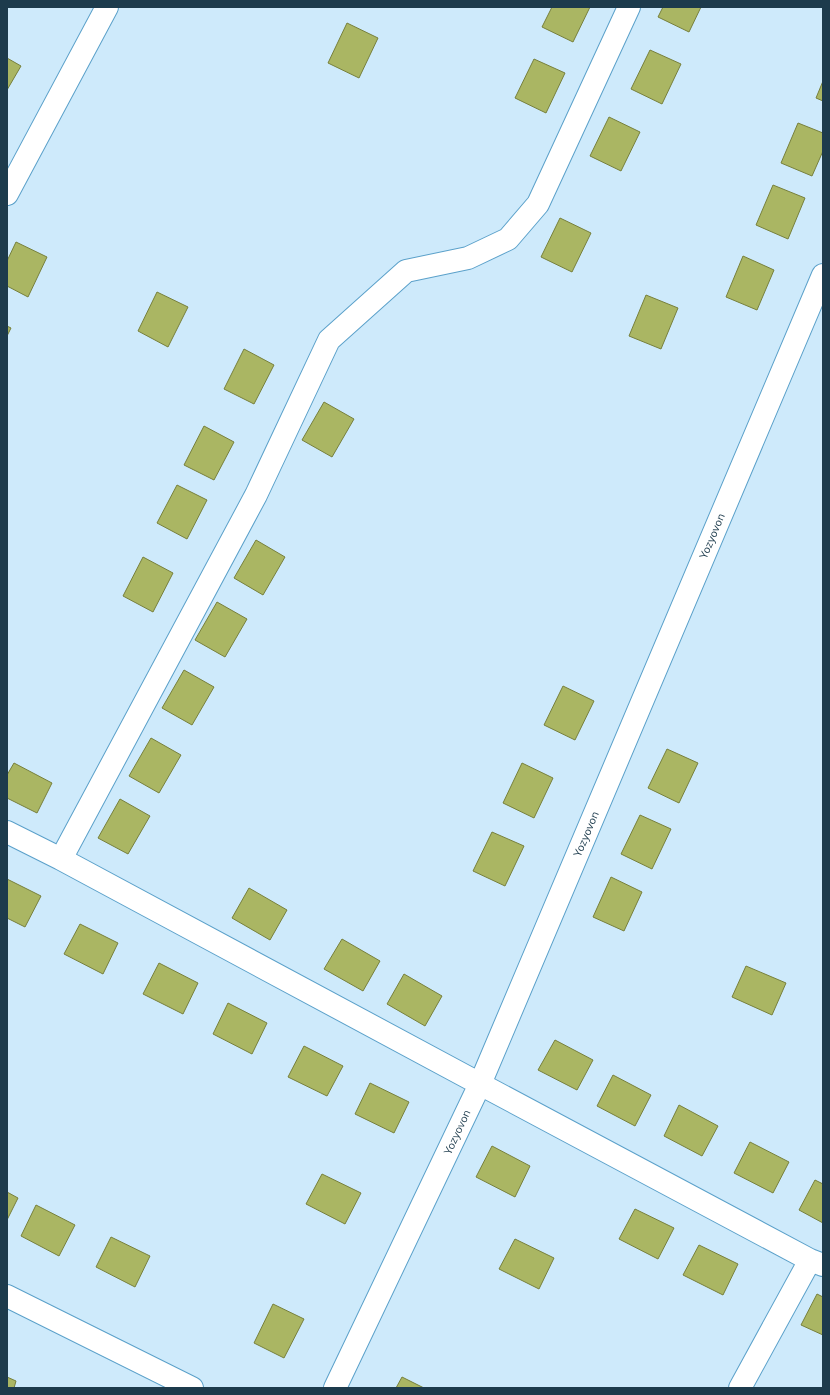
<svg xmlns="http://www.w3.org/2000/svg" width="830" height="1395" viewBox="0 0 830 1395" font-family="Mulish,sans-serif">
  <rect width="100%" height="100%" fill="#ceeafb"/>
  <!-- building -->
  <path fill="#aab663" stroke="#77803c" d="M 552,7 L 590,7 L 573,42 L 542,27 Z
    M 663,7 L 701,7 L 689,32 L 658,17 Z
    M 347,23 L 378,38 L 359,78 L 328,63 Z
    M 650,50 L 681,64 L 662,104 L 631,89 Z
    M 7,58 L 21,66 L 7,90 Z
    M 534,59 L 565,73 L 546,113 L 515,98 Z
    M 823,81 L 823,101 L 816,98 Z
    M 609,117 L 640,132 L 621,171 L 590,156 Z
    M 798,123 L 823,133 L 823,151 L 812,176 L 781,163 Z
    M 773,185 L 805,198 L 788,239 L 756,225 Z
    M 560,218 L 591,233 L 572,272 L 541,257 Z
    M 16,242 L 47,257 L 28,297 L 7,286 L 7,261 Z
    M 743,256 L 774,270 L 757,310 L 726,297 Z
    M 157,292 L 188,307 L 168,347 L 138,331 Z
    M 646,295 L 678,308 L 661,349 L 629,336 Z
    M 7,326 L 11,328 L 7,336 Z
    M 244,349 L 274,365 L 254,404 L 224,389 Z
    M 324,402 L 354,419 L 332,457 L 302,440 Z
    M 204,426 L 234,442 L 214,480 L 184,465 Z
    M 177,485 L 207,500 L 187,539 L 157,523 Z
    M 256,540 L 285,557 L 263,595 L 234,578 Z
    M 143,557 L 173,573 L 153,612 L 123,596 Z
    M 217,602 L 247,619 L 225,657 L 195,640 Z
    M 184,670 L 214,687 L 192,725 L 162,708 Z
    M 563,686 L 594,701 L 575,740 L 544,725 Z
    M 151,738 L 181,755 L 159,793 L 129,776 Z
    M 667,749 L 698,763 L 679,803 L 648,788 Z
    M 14,763 L 52,783 L 37,813 L 7,798 L 7,775 Z
    M 522,763 L 553,778 L 534,818 L 503,803 Z
    M 120,799 L 150,816 L 128,854 L 98,838 Z
    M 640,815 L 671,829 L 652,869 L 621,854 Z
    M 492,832 L 524,846 L 505,886 L 473,871 Z
    M 611,877 L 642,892 L 624,931 L 593,917 Z
    M 7,879 L 41,896 L 25,927 L 7,918 Z
    M 249,888 L 287,910 L 270,940 L 232,918 Z
    M 80,924 L 118,943 L 103,974 L 64,954 Z
    M 342,939 L 380,961 L 363,991 L 324,969 Z
    M 159,963 L 198,983 L 183,1014 L 143,994 Z
    M 746,966 L 786,983 L 772,1015 L 732,997 Z
    M 404,974 L 442,996 L 425,1026 L 387,1004 Z
    M 228,1003 L 267,1023 L 252,1054 L 213,1034 Z
    M 555,1040 L 593,1060 L 577,1090 L 538,1070 Z
    M 304,1046 L 343,1066 L 327,1096 L 288,1077 Z
    M 613,1075 L 651,1095 L 635,1126 L 597,1106 Z
    M 370,1083 L 409,1102 L 394,1133 L 355,1114 Z
    M 679,1105 L 718,1126 L 702,1156 L 664,1136 Z
    M 750,1142 L 789,1162 L 773,1193 L 734,1173 Z
    M 492,1146 L 530,1166 L 515,1197 L 476,1177 Z
    M 322,1174 L 361,1193 L 345,1224 L 306,1204 Z
    M 815,1180 L 823,1184 L 823,1223 L 799,1210 Z
    M 7,1192 L 18,1198 L 7,1220 Z
    M 36,1205 L 75,1225 L 59,1256 L 21,1236 Z
    M 635,1209 L 674,1228 L 658,1259 L 619,1239 Z
    M 111,1237 L 150,1256 L 135,1287 L 96,1267 Z
    M 515,1239 L 554,1258 L 539,1289 L 499,1269 Z
    M 699,1245 L 738,1264 L 723,1295 L 683,1275 Z
    M 817,1294 L 823,1297 L 823,1335 L 801,1325 Z
    M 273,1304 L 304,1319 L 284,1358 L 254,1343 Z
    M 7,1377 L 16,1381 L 14,1388 L 7,1388 Z
    M 402,1377 L 424,1388 L 396,1388 Z"/>
  <g fill="none" stroke-linecap="round" stroke-linejoin="round">
    <!-- minor casing -->
    <g stroke="#5ba1ca" stroke-width="24">
      <path id="minor" d="M 7,194 L 107,7
        M 7,832 L 61,859 L 480,1084 L 810,1260 L 823,1265
        M 61,859 L 256,495 L 329,340 L 406,271 L 468,258 L 508,239 L 538,204 L 629,7
        M 7,1296 L 192,1388
        M 335,1388 L 480,1084 L 823,275
        M 740,1388 L 810,1260"/>
    </g>
    <!-- minor -->
    <use href="#minor" stroke="#fff" stroke-width="22"/>
  </g>
  <g text-anchor="middle" dominant-baseline="central" stroke-width="3" stroke-linejoin="round" paint-order="stroke">
    <!-- street labels -->
    <g font-size="11" fill="#1d3b4c" stroke="#fff">
      <text transform="translate(712 536) rotate(-67)">Yozyovon</text>
      <text transform="translate(586 834) rotate(-67)">Yozyovon</text>
      <text transform="translate(457 1132) rotate(-65)">Yozyovon</text>
    </g>
  </g>
  <!-- border -->
  <rect width="830" height="1395" fill="none" stroke="#1d3b4c" stroke-width="16"/>
</svg>
